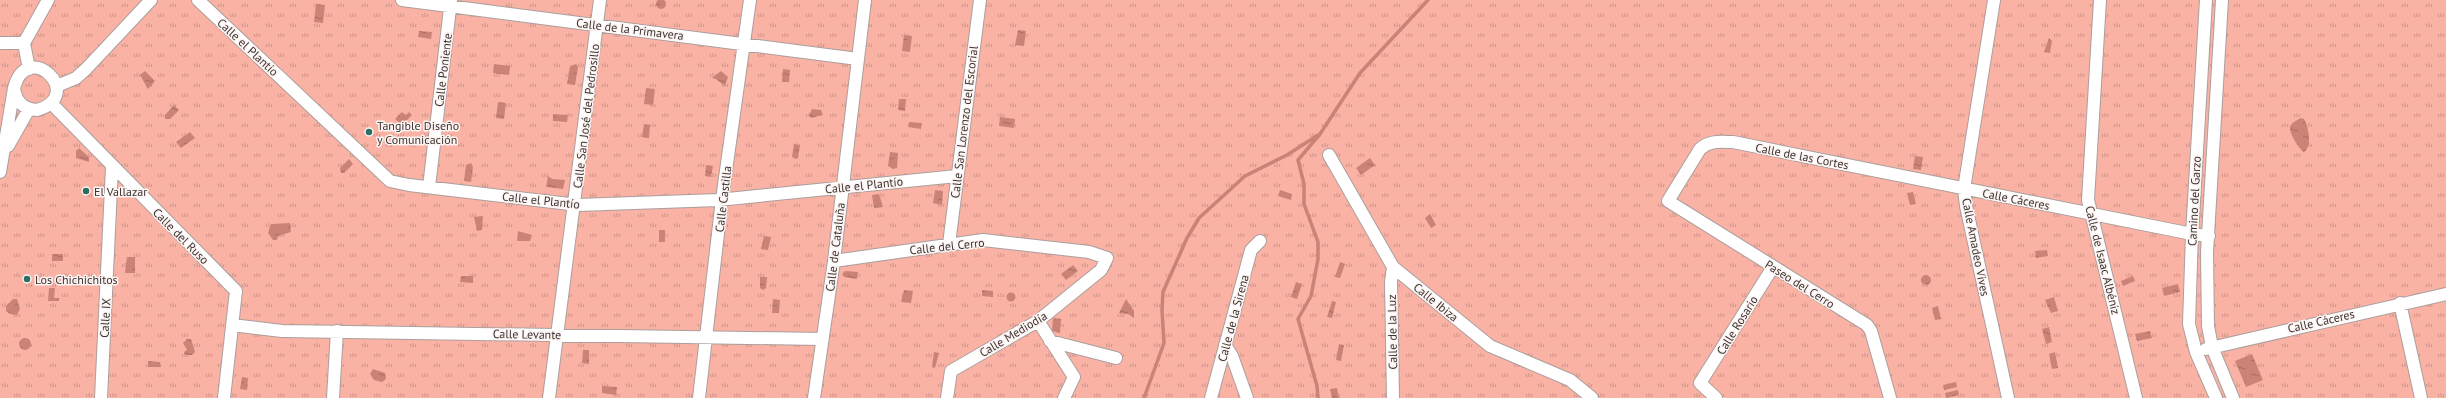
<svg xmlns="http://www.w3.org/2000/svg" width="2446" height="398" viewBox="0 0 2446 398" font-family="'PT Sans',sans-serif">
  <defs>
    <pattern id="park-tufts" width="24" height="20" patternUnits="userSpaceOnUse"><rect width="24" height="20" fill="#fab2a5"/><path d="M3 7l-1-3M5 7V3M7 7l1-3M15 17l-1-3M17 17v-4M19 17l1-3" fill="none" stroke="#cb9287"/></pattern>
    <pattern id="water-ripples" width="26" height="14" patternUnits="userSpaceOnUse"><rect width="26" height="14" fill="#ca8376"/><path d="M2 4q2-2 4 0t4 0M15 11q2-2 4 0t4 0" fill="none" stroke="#a56c62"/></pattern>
  </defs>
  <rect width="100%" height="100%" fill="#fef4f2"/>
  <!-- park -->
  <path fill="url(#park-tufts)" d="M 0,0 L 2446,0 L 2446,398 L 0,398 Z"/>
  <!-- water -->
  <path fill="url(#water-ripples)" d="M656 4a5 5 0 1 1 10 0a5 5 0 1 1-10 0Z
    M 316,4 L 325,5 L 323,23 L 314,22 Z
    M 1018,30 L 1026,31 L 1024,46 L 1015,45 Z
    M 419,31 L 432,32 L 431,39 L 418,37 Z
    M 904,35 L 912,36 L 910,52 L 902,51 Z
    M 2049,38 L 2052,41 L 2050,53 L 2044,52 Z
    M 494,64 L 510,66 L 509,75 L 493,73 Z
    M 576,64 L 578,67 L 575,85 L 567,84 L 570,66 Z
    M 783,69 L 790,70 L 789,82 L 782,82 Z
    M 145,71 L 155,81 L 148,89 L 140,75 Z
    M 721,71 L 728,77 L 725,86 L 716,79 L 712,78 Z
    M 646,88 L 655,89 L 653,105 L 644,104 Z
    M 899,99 L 906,99 L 905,111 L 898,110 Z
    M 498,102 L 506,103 L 504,119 L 496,118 Z
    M 174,105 L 179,110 L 170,119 L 165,119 L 165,115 Z
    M 812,109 L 821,110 L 823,115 L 811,118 L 809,115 Z
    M 402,112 L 406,115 L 409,112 L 412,115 L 402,125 L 395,119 Z
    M 553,114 L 568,115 L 567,122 L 553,121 Z
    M 1000,117 L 1015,119 L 1014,128 L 999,126 Z
    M 2301,118 L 2304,119 C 2308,126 2313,146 2304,152 C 2299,149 2289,133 2290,127 C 2291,123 2297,120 2301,118 Z
    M 909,122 L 922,123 L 921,129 L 908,127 Z
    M 644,124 L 650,125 L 649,138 L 642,137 Z
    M 190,132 L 195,138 L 181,148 L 176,142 Z
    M 794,144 L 800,145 L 798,158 L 796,159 L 792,157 Z
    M 79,148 L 89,157 L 89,162 L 76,158 L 76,151 Z
    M 890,152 L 898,153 L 897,168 L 893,169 L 888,166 Z
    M 1915,156 L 1923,157 L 1921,170 L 1913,169 Z
    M 1370,158 L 1375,165 L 1361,175 L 1356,168 Z
    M 349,159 L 353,164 L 344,173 L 341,173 L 340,168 Z
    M 471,163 L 473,167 L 471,182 L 464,181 L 466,165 Z
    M 706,165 L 713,166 L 711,177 L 705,176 Z
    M 548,176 L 552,179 L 565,180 L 563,189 L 546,187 Z
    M 935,190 L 943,191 L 942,205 L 933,203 Z
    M 1280,190 L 1292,194 L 1291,200 L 1278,196 Z
    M 1913,192 L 1916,204 L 1910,205 L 1907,193 Z
    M 879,194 L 883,207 L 874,208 L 872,195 Z
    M 1430,214 L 1436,225 L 1431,228 L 1425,218 Z
    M 483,216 L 482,230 L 477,231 L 474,217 Z
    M 290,223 L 291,232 L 278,236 L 277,240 L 273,240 L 268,233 L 271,224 Z
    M 659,230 L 665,230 L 665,242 L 659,242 Z
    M 518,231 L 532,235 L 530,241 L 517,241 Z
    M 764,236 L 771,237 L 768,250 L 761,249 Z
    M 2047,250 L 2048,256 L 2036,258 L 2035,251 Z
    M 52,254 L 63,254 L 63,261 L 52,261 Z
    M 127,257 L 135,257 L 135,273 L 125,273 Z
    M 1340,262 L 1345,264 L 1340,278 L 1335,277 Z
    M 1073,265 L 1078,271 L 1066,280 L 1061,274 Z
    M 845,271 L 858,272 L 857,279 L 844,277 L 842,274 Z
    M1921 280a5 5 0 1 1 10 0a5 5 0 1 1-10 0Z
    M 461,276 L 473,276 L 473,283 L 460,282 Z
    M 2133,276 L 2135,281 L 2123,286 L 2121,281 Z
    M 760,277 L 767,277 L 766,288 L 763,290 L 760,288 Z
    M 1296,282 L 1302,284 L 1297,299 L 1291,297 Z
    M 2178,284 L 2180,292 L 2164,296 L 2162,288 Z
    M 49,288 L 55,288 L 54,298 L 59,298 L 59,301 L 48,301 Z
    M 904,290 L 913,291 L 911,303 L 901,302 Z
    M 982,290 L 993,291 L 993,297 L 982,296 Z
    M1006.5 297a4.5 4.5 0 1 1 9 0a4.5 4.5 0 1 1-9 0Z
    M 2054,297 L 2058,311 L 2051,313 L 2045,300 Z
    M 13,299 L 17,299 L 20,309 L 17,315 L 10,314 L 6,311 L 6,306 Z
    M 773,299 L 780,300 L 779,313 L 772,313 Z
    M 1126,299 L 1134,311 L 1134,318 L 1128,314 L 1119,313 Z
    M 1332,301 L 1336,302 L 1332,318 L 1327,317 Z
    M 1938,306 L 1941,319 L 1935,320 L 1932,308 Z
    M 1053,318 L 1061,319 L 1060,333 L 1052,331 Z
    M 2049,327 L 2052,342 L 2046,344 L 2042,329 Z
    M 2150,331 L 2152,338 L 2137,341 L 2135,334 Z
    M19 344a6 6 0 1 1 12 0a6 6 0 1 1-12 0Z
    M 187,339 L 191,339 L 195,352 L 192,355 L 185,355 L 184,352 L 187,350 L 183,343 Z
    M 1339,344 L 1344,345 L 1341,361 L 1336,360 Z
    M 583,350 L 589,350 L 589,364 L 582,363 Z
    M 934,352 L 939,353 L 935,368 L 932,367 Z
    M 2055,352 L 2058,368 L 2052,369 L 2049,354 Z
    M 2252,354 L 2263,380 L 2246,387 L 2235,361 Z
    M 148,361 L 160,362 L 161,367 L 148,367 Z
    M 373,369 L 385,373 L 386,379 L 382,382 L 374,380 L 370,374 Z
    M 242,377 L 248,378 L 247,390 L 240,389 Z
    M 1956,382 L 1957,387 L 1944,390 L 1943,385 Z
    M 602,386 L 617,387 L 616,395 L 602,393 Z
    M 1337,388 L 1339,398 L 1332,398 L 1330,389 Z
    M 1958,390 L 1959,395 L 1946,398 L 1945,393 Z"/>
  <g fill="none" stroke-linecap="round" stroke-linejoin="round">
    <!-- stream -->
    <path stroke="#ca8376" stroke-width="3.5" d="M 1144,398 L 1164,343 L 1162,310 L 1163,292 L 1187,238 L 1199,218 L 1245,176 L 1287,155 L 1318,135
      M 1318,398 L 1317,386 L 1298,319 L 1311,296 L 1318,259 L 1318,242 L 1304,204 L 1304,184 L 1298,160 L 1320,134 L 1360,73 L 1428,0"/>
    <!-- minor casing -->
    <g stroke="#ab9f9d" stroke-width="14">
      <path id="minor" d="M 198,0 L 390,181 L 409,185 L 578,205 L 718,200 L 957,176
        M 402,0 L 858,59
        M 1994,0 L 1964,189 L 1966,206 L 2008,398
        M 2100,0 L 2088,200 L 2136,398
        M 2206,0 L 2192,234 L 2189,324 L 2196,352 L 2216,398
        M 2222,0 L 2207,252 L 2208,326 L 2212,347 L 2233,398
        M 0,43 L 24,43
        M 29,69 L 24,43 L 48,0
        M 57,86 L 76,78 L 86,69 L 151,0
        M 51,103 L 236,291 L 224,398
        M 8,146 L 29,109
        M 1329,155 L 1393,267 L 1490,346 L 1570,380 L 1592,398
        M 0,172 L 14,88 C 28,37 87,96 37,110 C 23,109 16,102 14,88
        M 429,187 L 451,0
        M 949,244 L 980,0
        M 834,261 L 983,240 L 1089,252 L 1107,258 L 1101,270 L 1038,321 L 951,371 L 947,398
        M 2400,303 L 2421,398
        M 1038,321 L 1074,377 L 1064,398
        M 232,325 L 282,331 L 822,339
        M 1050,341 L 1116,358
        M 1225,345 L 1232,356 L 1247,398
        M 2206,349 L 2446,294
        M 101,398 L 112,167
        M 333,398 L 337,331
        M 549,398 L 600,0
        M 699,398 L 722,199 L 750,0
        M 814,398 L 834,261 L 865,0
        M 1211,398 L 1251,250 L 1260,241
        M 1393,398 L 1391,282 L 1393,267
        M 1716,398 L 1700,383 L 1773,267
        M 1890,398 L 1871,331 L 1867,325 L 1668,201 L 1700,149 C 1710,140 1720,142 1733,142 L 2192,234 L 2209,236"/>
    </g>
    <!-- minor -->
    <use href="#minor" stroke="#fff" stroke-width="12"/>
  </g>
  <!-- markers -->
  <g fill="#296f63" stroke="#fef4f2" stroke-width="1.5">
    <circle cx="369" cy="132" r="4"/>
    <circle cx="86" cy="191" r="4"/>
    <circle cx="27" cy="279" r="4"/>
  </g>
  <g text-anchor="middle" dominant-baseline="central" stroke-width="3" stroke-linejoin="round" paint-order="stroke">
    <!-- street labels -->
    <g font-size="12" fill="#393534" stroke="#fef4f2">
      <text transform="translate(630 29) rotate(7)">Calle de la Primavera</text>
      <text transform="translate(248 47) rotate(43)">Calle el Plantío</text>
      <text transform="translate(443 70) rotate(-83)">Calle Poniente</text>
      <text transform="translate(586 116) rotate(-83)">Calle San José del Pedrosillo</text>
      <text transform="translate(964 122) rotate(-83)">Calle San Lorenzo del Escorial</text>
      <text transform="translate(1802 156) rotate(11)">Calle de las Cortes</text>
      <text transform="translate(864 185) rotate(-6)">Calle el Plantío</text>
      <text transform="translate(723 199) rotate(-83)">Calle Castilla</text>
      <text transform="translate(2016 199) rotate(11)">Calle Cáceres</text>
      <text transform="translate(541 200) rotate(6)">Calle el Plantío</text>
      <text transform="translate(2194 201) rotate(-87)">Camino del Garzo</text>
      <text transform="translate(181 236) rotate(45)">Calle del Ruso</text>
      <text transform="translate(947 246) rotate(-6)">Calle del Cerro</text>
      <text transform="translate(835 247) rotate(-83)">Calle de Cataluña</text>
      <text transform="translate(1976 247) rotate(79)">Calle Amadeo Vives</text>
      <text transform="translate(2103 260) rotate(76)">Calle de Isaac Albéniz</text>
      <text transform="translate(1800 284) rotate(32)">Paseo del Cerro</text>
      <text transform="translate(1436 302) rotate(39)">Calle Ibiza</text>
      <text transform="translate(105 318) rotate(-87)">Calle IX</text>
      <text transform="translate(1233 318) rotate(-75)">Calle de la Sirena</text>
      <text transform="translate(2321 321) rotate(-13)">Calle Cáceres</text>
      <text transform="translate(1737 325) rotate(-58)">Calle Rosario</text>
      <text transform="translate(1392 332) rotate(-91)">Calle de la Luz</text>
      <text transform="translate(527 334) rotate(1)">Calle Levante</text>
      <text transform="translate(1013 334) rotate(-31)">Calle Mediodía</text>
    </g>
    <!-- poi labels -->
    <g font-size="12" fill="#393534" stroke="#fef4f2" text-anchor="start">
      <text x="377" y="125">Tangible Diseño<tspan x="377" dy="14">y Comunicación</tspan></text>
      <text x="94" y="191">El Vallazar</text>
      <text x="35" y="279">Los Chichichitos</text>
    </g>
  </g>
</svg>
